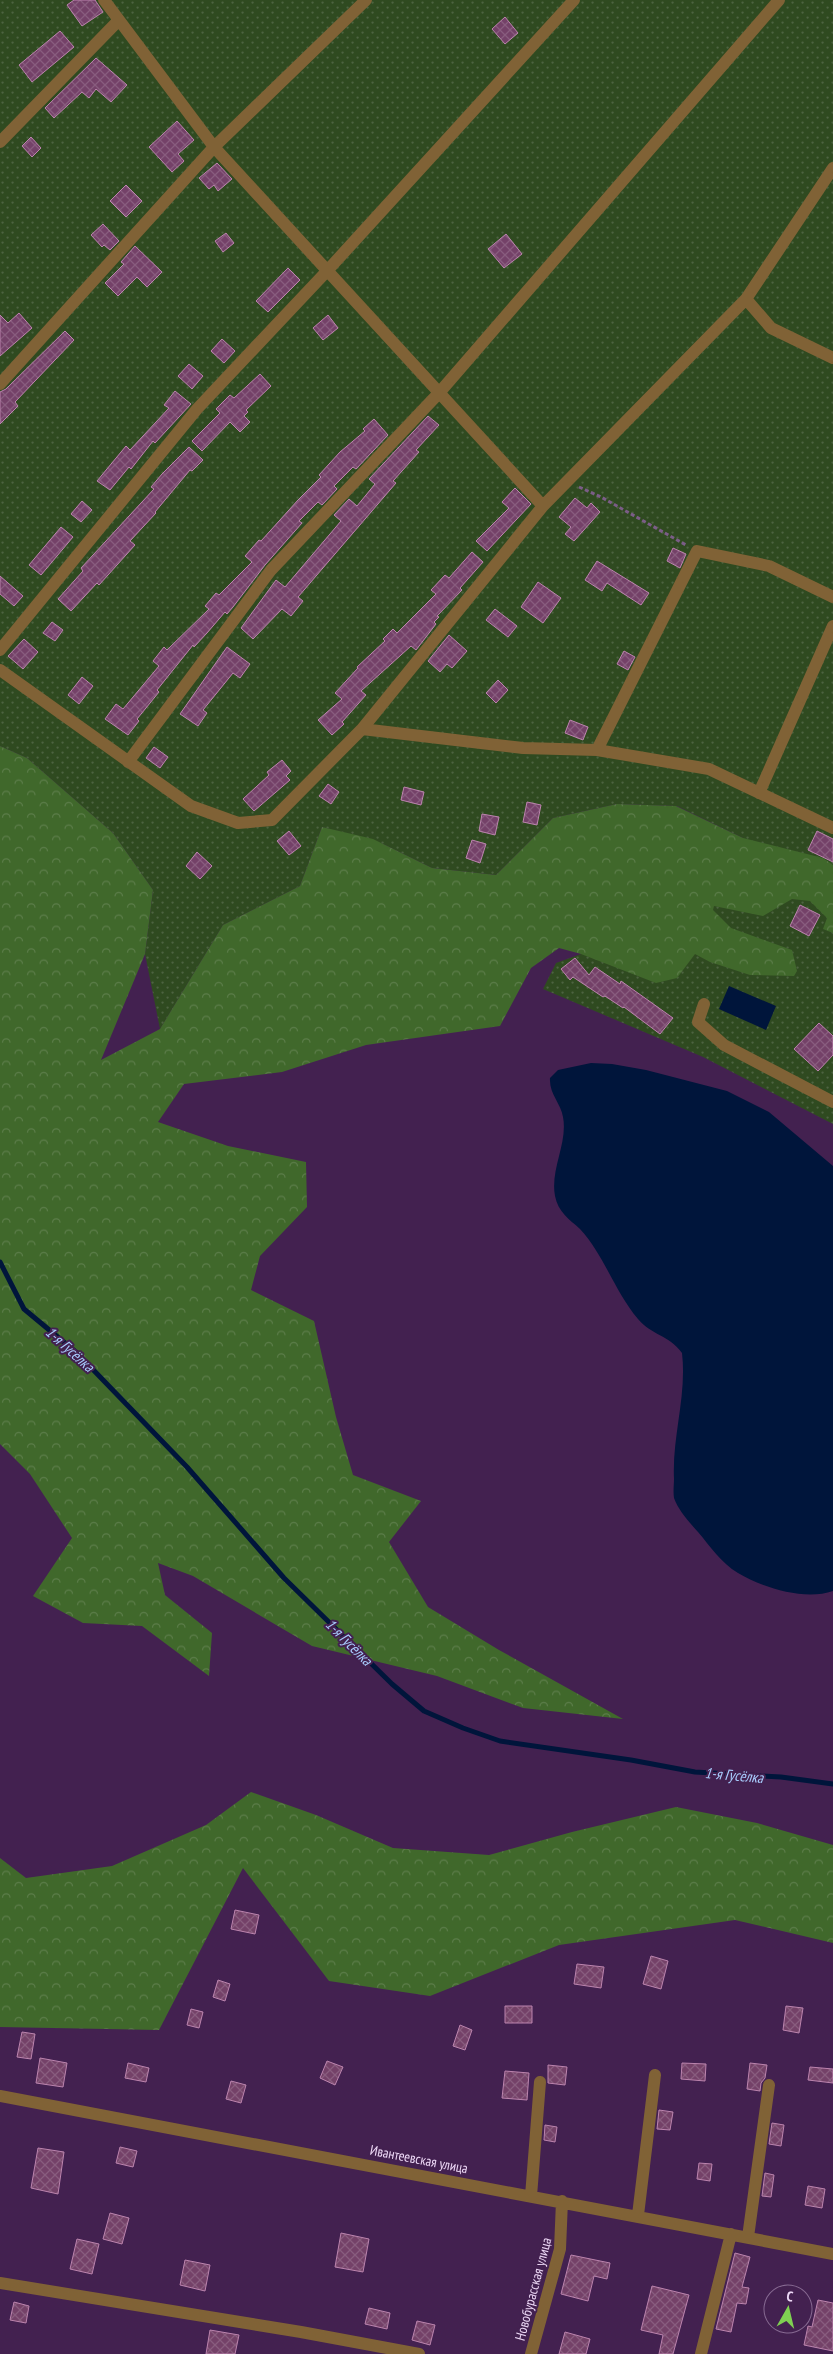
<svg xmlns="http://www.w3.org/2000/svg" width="833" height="2354" viewBox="0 0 833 2354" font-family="'PT Sans Narrow',sans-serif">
  <defs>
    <pattern id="grass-dots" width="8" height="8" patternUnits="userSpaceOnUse" patternTransform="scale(1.25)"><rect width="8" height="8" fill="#2f4a20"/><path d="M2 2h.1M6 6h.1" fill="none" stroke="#4d6341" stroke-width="1.8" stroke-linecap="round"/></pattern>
    <pattern id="forest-crowns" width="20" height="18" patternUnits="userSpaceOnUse" patternTransform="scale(1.25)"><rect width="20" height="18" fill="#40682b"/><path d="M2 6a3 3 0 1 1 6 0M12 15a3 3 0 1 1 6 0" fill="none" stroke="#5c7d4a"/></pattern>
    <pattern id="building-cross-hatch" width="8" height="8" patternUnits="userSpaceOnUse" patternTransform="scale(1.25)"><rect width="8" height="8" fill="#744168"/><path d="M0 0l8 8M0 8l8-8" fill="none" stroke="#885c7e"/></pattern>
  </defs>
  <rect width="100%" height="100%" fill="#432150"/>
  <!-- grass -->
  <path fill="url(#grass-dots)" d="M 0,0 L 833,0 L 833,1124 L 703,1057 L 543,989 L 556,963 L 581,954 L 743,838 L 677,806 L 617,804 L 553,818 L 496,875 L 432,868 L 383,844 L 322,827 L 300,886 L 223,925 L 160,1029 L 145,954 L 153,890 L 113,833 L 27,758 L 0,746 Z"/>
  <!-- forest -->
  <path fill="url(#forest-crowns)" d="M 0,746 L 27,758 L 113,833 L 153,890 L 145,954 L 101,1060 L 160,1029 L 223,925 L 300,886 L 322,827 L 373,839 L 432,868 L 496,875 L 553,818 L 617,804 L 676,806 L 743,838 L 823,858 L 833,865 L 833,933 L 823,929 L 827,918 L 810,901 L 792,899 L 763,916 L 714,906 L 713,910 L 731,928 L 792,950 L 797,971 L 794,976 L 750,975 L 710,962 L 695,954 L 677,978 L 656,983 L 581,954 L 559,948 L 531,968 L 500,1026 L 366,1045 L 282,1072 L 184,1084 L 158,1122 L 228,1146 L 306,1162 L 307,1207 L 260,1256 L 251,1290 L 314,1321 L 336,1417 L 353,1475 L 421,1501 L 389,1542 L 428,1607 L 499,1650 L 623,1719 L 523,1708 L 437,1676 L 312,1646 L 193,1576 L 158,1563 L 165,1595 L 212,1633 L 209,1676 L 142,1626 L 83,1623 L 33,1596 L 72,1538 L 30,1474 L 0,1444 Z
    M 251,1792 L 316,1815 L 393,1848 L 489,1855 L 572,1832 L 676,1807 L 757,1823 L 833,1845 L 833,1943 L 735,1920 L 559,1945 L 430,1996 L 329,1981 L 243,1868 L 159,2030 L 0,2027 L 0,1858 L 26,1878 L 112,1866 L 206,1825 Z"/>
  <!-- water -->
  <path fill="#00153b" d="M 729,986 L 776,1006 L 766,1030 L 719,1009 Z
    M 591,1063 L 612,1064 L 646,1070 L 727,1091 L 769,1112 L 833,1166 L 833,1591 C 805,1601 763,1588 738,1573 C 721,1563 710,1546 698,1532 C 690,1523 678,1510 674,1498 C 673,1492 674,1484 674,1479 C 672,1436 687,1396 682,1353 C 669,1335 651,1335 638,1319 C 615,1292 604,1255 580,1229 C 569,1219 558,1212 555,1196 C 550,1169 568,1143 563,1117 C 561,1103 549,1094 550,1078 L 558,1070 Z"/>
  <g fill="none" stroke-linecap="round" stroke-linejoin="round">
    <!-- stream -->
    <path stroke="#00153b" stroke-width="5" d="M 0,1262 L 24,1309 L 77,1353 L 187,1467 L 284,1578 L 392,1684 L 424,1711 L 463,1728 L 500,1741 L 631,1760 L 695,1772 L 781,1777 L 833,1784"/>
  </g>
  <!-- building -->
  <path fill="url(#building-cross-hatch)" stroke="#bc84ae" d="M 74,0 L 95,0 L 103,12 L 82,26 L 67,5 Z
    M 505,17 L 518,33 L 505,44 L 492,29 Z
    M 60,31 L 74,47 L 32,82 L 19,65 Z
    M 96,58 L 127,85 L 111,102 L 96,89 L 89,98 L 82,92 L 54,118 L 45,108 Z
    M 177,121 L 194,140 L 178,154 L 184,161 L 172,172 L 149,147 Z
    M 31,137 L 41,148 L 32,157 L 22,146 Z
    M 217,163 L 232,179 L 218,191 L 214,185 L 209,189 L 199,178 Z
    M 126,185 L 142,201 L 126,217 L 110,201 Z
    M 103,224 L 119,241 L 110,250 L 104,245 L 102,247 L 91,235 Z
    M 226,233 L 234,243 L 223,252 L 215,241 Z
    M 506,234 L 522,254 L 504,268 L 488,249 Z
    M 135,246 L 162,272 L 147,287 L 137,277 L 118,296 L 105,283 L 124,264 L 121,262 Z
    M 288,268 L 300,280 L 268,312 L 256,301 Z
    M 19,313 L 32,328 L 0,356 L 0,315 L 8,323 Z
    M 328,315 L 338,328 L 323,340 L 313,328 Z
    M 65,331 L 74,340 L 15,402 L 18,406 L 0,424 L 0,392 L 6,389 Z
    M 222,339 L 235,351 L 224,363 L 211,351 Z
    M 189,364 L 203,376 L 192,389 L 178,376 Z
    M 260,374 L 271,386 L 246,410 L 248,412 L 244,416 L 250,422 L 240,432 L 230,422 L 202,451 L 192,441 L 220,413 L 216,409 L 230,395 L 234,398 Z
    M 175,391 L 191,404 L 155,443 L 153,441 L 131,469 L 129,467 L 110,490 L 97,481 L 126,446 L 130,450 L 169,408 L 164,405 Z
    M 428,416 L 439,425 L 416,450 L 419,452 L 393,481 L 396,483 L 298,597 L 303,601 L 291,616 L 282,609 L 253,639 L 241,628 L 276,580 L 285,587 L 341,521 L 334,515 L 349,499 L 357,506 L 375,484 L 369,479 Z
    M 374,419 L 388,435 L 356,469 L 353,467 L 334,486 L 337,489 L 322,505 L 318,502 L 299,521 L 302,523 L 265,565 L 233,607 L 227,614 L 225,612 L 207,633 L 194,647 L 193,645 L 157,690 L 159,692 L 137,719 L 139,721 L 128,735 L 105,719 L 116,704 L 123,709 L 159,666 L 153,661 L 164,647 L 167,650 L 209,609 L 205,606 L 216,593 L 219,595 L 252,562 L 245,556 L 259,540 L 261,541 L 298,500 L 321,477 L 319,475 L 340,452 L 365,431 L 363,429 Z
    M 189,447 L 203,460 L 192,471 L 190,470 L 155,512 L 156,513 L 130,541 L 135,545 L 99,585 L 97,583 L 71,611 L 58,599 L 83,571 L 81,568 L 154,489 L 151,487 L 162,474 Z
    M 515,488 L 531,504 L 487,551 L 476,541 L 509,508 L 502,502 Z
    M 575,498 L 587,508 L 591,503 L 600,512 L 574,541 L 565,534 L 571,527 L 559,517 Z
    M 82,501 L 92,510 L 81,522 L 71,514 Z
    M 61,527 L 73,537 L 41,575 L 29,565 Z
    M 673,548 L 686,554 L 680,568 L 667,561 Z
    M 472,552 L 483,562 L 460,588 L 462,590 L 437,616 L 439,617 L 434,622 L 436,624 L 416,650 L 411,646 L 361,691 L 366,695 L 342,722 L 344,724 L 332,735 L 318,720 L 342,699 L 335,693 L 358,668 L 357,667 L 385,641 L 383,639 L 393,629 L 397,633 L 436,594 L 431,590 L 445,575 L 449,578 Z
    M 597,561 L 649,593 L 641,605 L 607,583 L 602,591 L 585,580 Z
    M 0,576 L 23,596 L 14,606 L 0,594 Z
    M 538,582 L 561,598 L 543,623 L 521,607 Z
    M 495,609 L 517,626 L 508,637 L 486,620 Z
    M 52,622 L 63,630 L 55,641 L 43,633 Z
    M 449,635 L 467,651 L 452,668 L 447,664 L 440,672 L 428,661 Z
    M 24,639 L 38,652 L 23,669 L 8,656 Z
    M 227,647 L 250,664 L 240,678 L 233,673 L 203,710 L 207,713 L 198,726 L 180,714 Z
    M 624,651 L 635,657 L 628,670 L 617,664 Z
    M 82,677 L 93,686 L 79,704 L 68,695 Z
    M 498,680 L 508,690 L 496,703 L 486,693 Z
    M 570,720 L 588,727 L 583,740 L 565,733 Z
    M 154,747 L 168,757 L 160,768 L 146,758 Z
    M 282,760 L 291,771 L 286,776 L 290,780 L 254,811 L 243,799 L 269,775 L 267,772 Z
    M 328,784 L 339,792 L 331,804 L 319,796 Z
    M 404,787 L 424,792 L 421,805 L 401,800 Z
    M 527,802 L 541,805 L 537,825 L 523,822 Z
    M 482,814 L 499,817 L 495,835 L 479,831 Z
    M 289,831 L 301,846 L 289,855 L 277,841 Z
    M 817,831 L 833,839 L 833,862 L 808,850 Z
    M 472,840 L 486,844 L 480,863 L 466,858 Z
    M 197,852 L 212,866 L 200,879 L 186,866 Z
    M 800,905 L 820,915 L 809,936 L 790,926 Z
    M 575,958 L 589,975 L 595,967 L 620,984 L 621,981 L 673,1018 L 660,1034 L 624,1007 L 623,1008 L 605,996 L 603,997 L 573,977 L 570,980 L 561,969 Z
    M 819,1023 L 833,1036 L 833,1055 L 818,1071 L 794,1049 Z
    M 235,1910 L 259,1915 L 255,1934 L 231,1929 Z
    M 651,1956 L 668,1961 L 661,1989 L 643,1984 Z
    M 577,1964 L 604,1967 L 601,1988 L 574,1984 Z
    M 218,1980 L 230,1984 L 225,2001 L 213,1997 Z
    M 505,2006 L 532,2006 L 532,2023 L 505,2023 Z
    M 786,2006 L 803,2008 L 799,2033 L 783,2030 Z
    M 191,2009 L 203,2012 L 199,2028 L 187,2025 Z
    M 460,2025 L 472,2030 L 465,2050 L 453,2046 Z
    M 22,2032 L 35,2034 L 31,2059 L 17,2057 Z
    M 40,2058 L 67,2063 L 63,2087 L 36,2083 Z
    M 327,2061 L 343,2067 L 335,2085 L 320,2078 Z
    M 128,2063 L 149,2068 L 146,2082 L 125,2078 Z
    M 682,2063 L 706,2064 L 705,2081 L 681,2079 Z
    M 750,2063 L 767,2065 L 765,2078 L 761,2083 L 760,2091 L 747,2089 Z
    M 548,2065 L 567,2067 L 565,2085 L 548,2083 Z
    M 810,2067 L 833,2069 L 833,2083 L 808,2080 Z
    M 505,2071 L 529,2073 L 527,2100 L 502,2098 Z
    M 231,2081 L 246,2085 L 241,2103 L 226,2099 Z
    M 659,2110 L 673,2112 L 670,2130 L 657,2129 Z
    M 772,2123 L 784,2125 L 781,2146 L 769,2144 Z
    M 545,2125 L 557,2127 L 555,2142 L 544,2140 Z
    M 120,2147 L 137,2151 L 133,2167 L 116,2163 Z
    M 38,2148 L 64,2152 L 58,2194 L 31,2188 Z
    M 699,2163 L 712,2164 L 710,2181 L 697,2179 Z
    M 765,2173 L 774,2175 L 771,2197 L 762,2196 Z
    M 808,2186 L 825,2189 L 822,2208 L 805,2205 Z
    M 110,2213 L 129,2218 L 122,2244 L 103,2239 Z
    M 341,2233 L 369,2239 L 363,2272 L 335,2267 Z
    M 77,2239 L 99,2244 L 92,2274 L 70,2269 Z
    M 735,2253 L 750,2257 L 742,2287 L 749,2288 L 746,2304 L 737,2303 L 731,2332 L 716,2329 Z
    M 571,2255 L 610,2263 L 607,2279 L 594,2276 L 588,2301 L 561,2294 Z
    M 185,2260 L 210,2265 L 205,2291 L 180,2285 Z
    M 652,2286 L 689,2295 L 673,2354 L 659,2354 L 663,2335 L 641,2330 Z
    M 818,2300 L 833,2303 L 833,2351 L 804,2345 L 808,2326 L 812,2327 Z
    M 14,2302 L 29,2306 L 26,2323 L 10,2320 Z
    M 369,2308 L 390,2313 L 387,2329 L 365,2324 Z
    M 417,2321 L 435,2325 L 430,2345 L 412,2340 Z
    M 210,2330 L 239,2335 L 235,2354 L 206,2354 Z
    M 565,2332 L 590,2339 L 586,2354 L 559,2354 Z"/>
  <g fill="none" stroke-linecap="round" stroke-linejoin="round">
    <!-- path -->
    <path stroke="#7b5d87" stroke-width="3" stroke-dasharray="4 2.5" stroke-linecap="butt" d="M 579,487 L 601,497 L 686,545"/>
    <!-- minor -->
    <path stroke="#806236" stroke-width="12" d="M 104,0 L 214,147 L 543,506
      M 0,142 L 119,20
      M 746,299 L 771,328 L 833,358
      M 0,384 L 214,147 L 366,0
      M 0,650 L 197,409 L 327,271 L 574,0
      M 0,670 L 191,806 L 238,823 L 272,820 L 362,729 L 523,748 L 597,750 L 709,769 L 833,828
      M 362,729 L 543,506 L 746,299 L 833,168
      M 597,750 L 697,551 L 769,566 L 833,597
      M 128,762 L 271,570 L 439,393 L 779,0
      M 759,793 L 833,626
      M 704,1004 L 698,1022 L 724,1045 L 833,1102
      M 0,2096 L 833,2254
      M 531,2196 L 540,2082
      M 638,2215 L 655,2075
      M 748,2237 L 769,2085
      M 0,2283 L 301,2332 L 419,2354
      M 531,2354 L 560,2249 L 562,2201
      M 701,2354 L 731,2234"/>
  </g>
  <g text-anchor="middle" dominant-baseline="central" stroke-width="4" stroke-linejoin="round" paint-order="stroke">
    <!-- street labels -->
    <g font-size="14" fill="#edd8f6" stroke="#432150">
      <text transform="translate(419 2159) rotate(11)">Ивантеевская улица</text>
      <text transform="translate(533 2289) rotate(-75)">Новобурасская улица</text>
    </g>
    <!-- water labels -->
    <g font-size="15" font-style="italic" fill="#a8ccfd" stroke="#432150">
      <text transform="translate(70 1349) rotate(42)">1-я Гусёлка</text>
      <text transform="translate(349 1642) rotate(45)">1-я Гусёлка</text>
      <text transform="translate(734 1775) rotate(5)">1-я Гусёлка</text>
    </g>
  </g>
  <!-- north arrow -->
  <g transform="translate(788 2309) rotate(8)"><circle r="24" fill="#432150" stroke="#876a92"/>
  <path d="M0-4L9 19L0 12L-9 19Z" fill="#7fd052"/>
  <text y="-8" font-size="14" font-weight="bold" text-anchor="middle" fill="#edd8f6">С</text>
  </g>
</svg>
